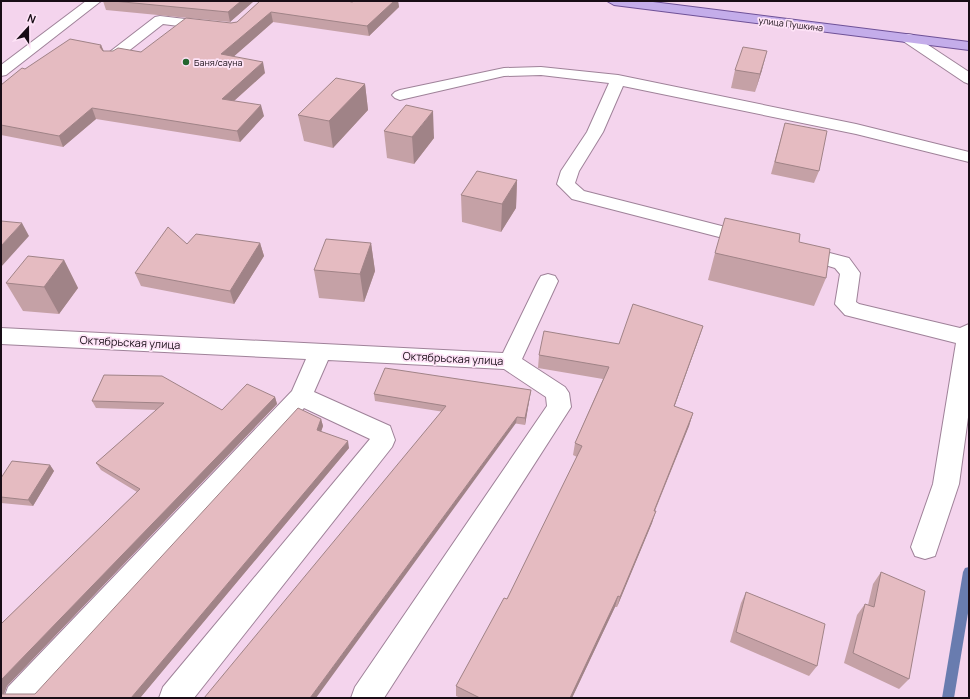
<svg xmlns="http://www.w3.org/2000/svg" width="970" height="699" viewBox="0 0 970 699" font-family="Manrope,sans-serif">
  <rect width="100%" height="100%" fill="#f4d4ed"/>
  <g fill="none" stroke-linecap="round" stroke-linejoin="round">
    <!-- stream -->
    <path fill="#697caf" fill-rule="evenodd" d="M 969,567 L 969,607 L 954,698 L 942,698 L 963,572 L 965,568 Z"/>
    <!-- minor casing -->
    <g stroke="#9f8299" stroke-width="2">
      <path id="minor" d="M 86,1 L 101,1 L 6,75 L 1,76 L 1,65 Z
        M 160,16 L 210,22 L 215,23 L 217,26 L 215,29 L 210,30 L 163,24 L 117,60 L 107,60 L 105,57 L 107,54 L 155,17 Z
        M 908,34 L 913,35 L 969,72 L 969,84 L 964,82 L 903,41 L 901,38 L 903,35 Z
        M 541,67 L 618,75 L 856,124 L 969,152 L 969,162 L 856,134 L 623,86 L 603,132 L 579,171 L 575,183 L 584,191 L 757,235 L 760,239 L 757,243 L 750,245 L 572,199 L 557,184 L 561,171 L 587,132 L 609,83 L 541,75 L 504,76 L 400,100 L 395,98 L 392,95 L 395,92 L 400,90 L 504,68 Z
        M 799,245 L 849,258 L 860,273 L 856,302 L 859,304 L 960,328 L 969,324 L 969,410 L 959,484 L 935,556 L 925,559 L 915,556 L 911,547 L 933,484 L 956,343 L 845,315 L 835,304 L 840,274 L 835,268 L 792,255 L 789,251 L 792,247 Z
        M 548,274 L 555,276 L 558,281 L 522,359 L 565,387 L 569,393 L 571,407 L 384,698 L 351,698 L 355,687 L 547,406 L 546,397 L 504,369 L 328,360 L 314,392 L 390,426 L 395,440 L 392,447 L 194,698 L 159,698 L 163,687 L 370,439 L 304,408 L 40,698 L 4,698 L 8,687 L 292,391 L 306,359 L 1,344 L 1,328 L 503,353 L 538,281 L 541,276 Z"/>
    </g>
    <!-- major casing -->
    <g stroke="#6e5197" stroke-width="2">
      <path id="major" d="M 607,1 L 645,1 L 969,42 L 969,50 L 614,5 Z"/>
    </g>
    <!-- minor -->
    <use href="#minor" fill="#fff" fill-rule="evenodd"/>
    <!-- major -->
    <use href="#major" fill="#c4adea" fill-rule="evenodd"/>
  </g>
  <!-- wall -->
  <path fill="#c5a1a6" d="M 103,1 L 254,1 L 230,22 L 106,10 Z
    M 260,1 L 352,2 L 355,1 L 398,1 L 399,7 L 369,36 L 273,22 L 233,57 L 265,73 L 234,101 L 264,116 L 240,142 L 96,119 L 63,147 L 1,135 L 1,85 L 25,69 L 101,45 L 104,51 L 141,52 L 231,23 L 237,22 Z
    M 735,70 L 762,70 L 755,92 L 731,88 Z
    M 365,84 L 368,110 L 333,148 L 304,141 L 298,115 Z
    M 785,123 L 819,171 L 814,183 L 771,174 Z
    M 384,131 L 434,138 L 414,164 L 387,158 Z
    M 517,180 L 516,208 L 501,232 L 462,222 L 461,195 Z
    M 799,242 L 826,278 L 814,306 L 708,280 L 715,253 Z
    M 260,243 L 264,256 L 234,304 L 141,286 L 135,273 L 187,244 Z
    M 371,243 L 375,271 L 364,302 L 319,298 L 314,270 Z
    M 64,260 L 78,288 L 59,314 L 23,311 L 6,283 Z
    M 703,326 L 699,338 L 674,407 L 693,413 L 689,426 L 655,511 L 652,523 L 617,607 L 615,607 L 572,698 L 461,698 L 456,696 L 456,686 L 507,599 L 577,457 L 573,455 L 575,443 L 603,379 L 538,368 L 539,355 L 619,344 Z
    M 104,375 L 222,410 L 275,397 L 277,404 L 7,686 L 4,694 L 35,694 L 321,419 L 323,426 L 321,432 L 349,448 L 140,698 L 1,698 L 1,624 L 137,492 L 101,470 L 96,463 L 157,410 L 96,408 L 92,401 Z
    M 531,390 L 530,396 L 525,425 L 375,401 L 374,394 Z
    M 50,465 L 54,471 L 33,506 L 1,503 L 1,478 Z
    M 881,572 L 909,679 L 899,689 L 844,663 L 857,615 L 865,604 L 868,605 L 873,584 Z
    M 746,592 L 817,666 L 809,676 L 730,642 L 741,603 Z"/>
  <!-- shaded-wall -->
  <path fill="#a08387" d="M 241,1 L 254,1 L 230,22 L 228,12 Z
    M 394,1 L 398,1 L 399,7 L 369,36 L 367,26 Z
    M 271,12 L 273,22 L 224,65 L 221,54 Z
    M 101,45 L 105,55 L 100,47 Z
    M 767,51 L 762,70 L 755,92 L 760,74 Z
    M 263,62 L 265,73 L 225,109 L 222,99 Z
    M 365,84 L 368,110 L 333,148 L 329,121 Z
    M 261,105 L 264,116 L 240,142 L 237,131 Z
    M 92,108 L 96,119 L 63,147 L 59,136 Z
    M 433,111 L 434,138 L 414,164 L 412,137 Z
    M 517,180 L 516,208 L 501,232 L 502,204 Z
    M 22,223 L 29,236 L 1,267 L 1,246 Z
    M 260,243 L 264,256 L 234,304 L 230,291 Z
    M 371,243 L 375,271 L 364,302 L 360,274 Z
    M 64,260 L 78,288 L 59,314 L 44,287 Z
    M 703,326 L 699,338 L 670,419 L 674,406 Z
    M 531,390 L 530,396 L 525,425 L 525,418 Z
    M 275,397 L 277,404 L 7,686 L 3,697 L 1,697 L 1,680 Z
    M 693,413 L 689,426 L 650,522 L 654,511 Z
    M 517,417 L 516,423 L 316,698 L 310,698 Z
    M 321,419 L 323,426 L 319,437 L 317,430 Z
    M 348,441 L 349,448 L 140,698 L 131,698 Z
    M 50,465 L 54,471 L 33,506 L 28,500 Z
    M 656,511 L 652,523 L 617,607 L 620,597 Z
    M 618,596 L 615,607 L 572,698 L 570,698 Z"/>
  <!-- building -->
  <path fill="#e5bbc1" stroke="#a08387" d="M 113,1 L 241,1 L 228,12 Z
    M 260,1 L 347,1 L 352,2 L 355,1 L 394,1 L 367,26 L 271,12 L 221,54 L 263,62 L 222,99 L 261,105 L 237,131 L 92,108 L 59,136 L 1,125 L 1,85 L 22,68 L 25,69 L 70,39 L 101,45 L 100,47 L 103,51 L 113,51 L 118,48 L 141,52 L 186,18 L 231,23 L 237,22 Z
    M 743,47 L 767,51 L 760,74 L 735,70 Z
    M 336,78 L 365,84 L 329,121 L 298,115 Z
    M 406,105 L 433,111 L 412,137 L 384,131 Z
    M 785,123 L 827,131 L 819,171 L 775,162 Z
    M 477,171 L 517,180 L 502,204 L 461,195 Z
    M 725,218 L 800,234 L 799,242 L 830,249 L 826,278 L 715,253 Z
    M 1,221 L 22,223 L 1,246 Z
    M 168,227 L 187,244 L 196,234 L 260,243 L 230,291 L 135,273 Z
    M 326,239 L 371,243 L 360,274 L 314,270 Z
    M 28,256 L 64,260 L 44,287 L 6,283 Z
    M 633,304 L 703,326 L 674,406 L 693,413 L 654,511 L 656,511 L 620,597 L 618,596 L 570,698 L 480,698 L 456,686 L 504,598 L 507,599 L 582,446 L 575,443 L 609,367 L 539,355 L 544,331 L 619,344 Z
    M 385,368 L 531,390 L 525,418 L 517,417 L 310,698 L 204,698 L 446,406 L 374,394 Z
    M 104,375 L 162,376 L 222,410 L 247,384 L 275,397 L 1,680 L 1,624 L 140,489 L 96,463 L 164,403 L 92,401 Z
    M 298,408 L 321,419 L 317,430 L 348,441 L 131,698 L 1,698 L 1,694 L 35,694 Z
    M 12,461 L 50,465 L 28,500 L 1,497 L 1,478 Z
    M 881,572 L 925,591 L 909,679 L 853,653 L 865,604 L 874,607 Z
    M 746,592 L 825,624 L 817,666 L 736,632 Z"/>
  <!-- markers -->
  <circle fill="#23652f" stroke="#fee3f7" stroke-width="1.5" cx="186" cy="62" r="4"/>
  <g text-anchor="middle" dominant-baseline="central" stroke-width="3.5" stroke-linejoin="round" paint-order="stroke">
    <!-- far-street labels -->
    <g font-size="9" fill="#180d16" stroke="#fee3f7">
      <text transform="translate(791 24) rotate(7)">улица Пушкина</text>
    </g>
    <!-- far-poi labels -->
    <g font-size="9" fill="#180d16" stroke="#fee3f7" text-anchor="start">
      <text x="194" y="62">Баня/сауна</text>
    </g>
    <!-- street labels -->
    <g font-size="11" fill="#180d16" stroke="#fee3f7">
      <text transform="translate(130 342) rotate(3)">Октябрьская улица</text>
      <text transform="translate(453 358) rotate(3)">Октябрьская улица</text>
    </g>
  </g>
  <!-- border -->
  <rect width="970" height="699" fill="none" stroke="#180d16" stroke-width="4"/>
  <!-- north arrow -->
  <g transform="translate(28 28) rotate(21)" stroke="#fee3f7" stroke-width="3" paint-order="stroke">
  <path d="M0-3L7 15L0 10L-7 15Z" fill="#180d16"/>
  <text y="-6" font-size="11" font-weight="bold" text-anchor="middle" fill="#180d16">N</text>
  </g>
</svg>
